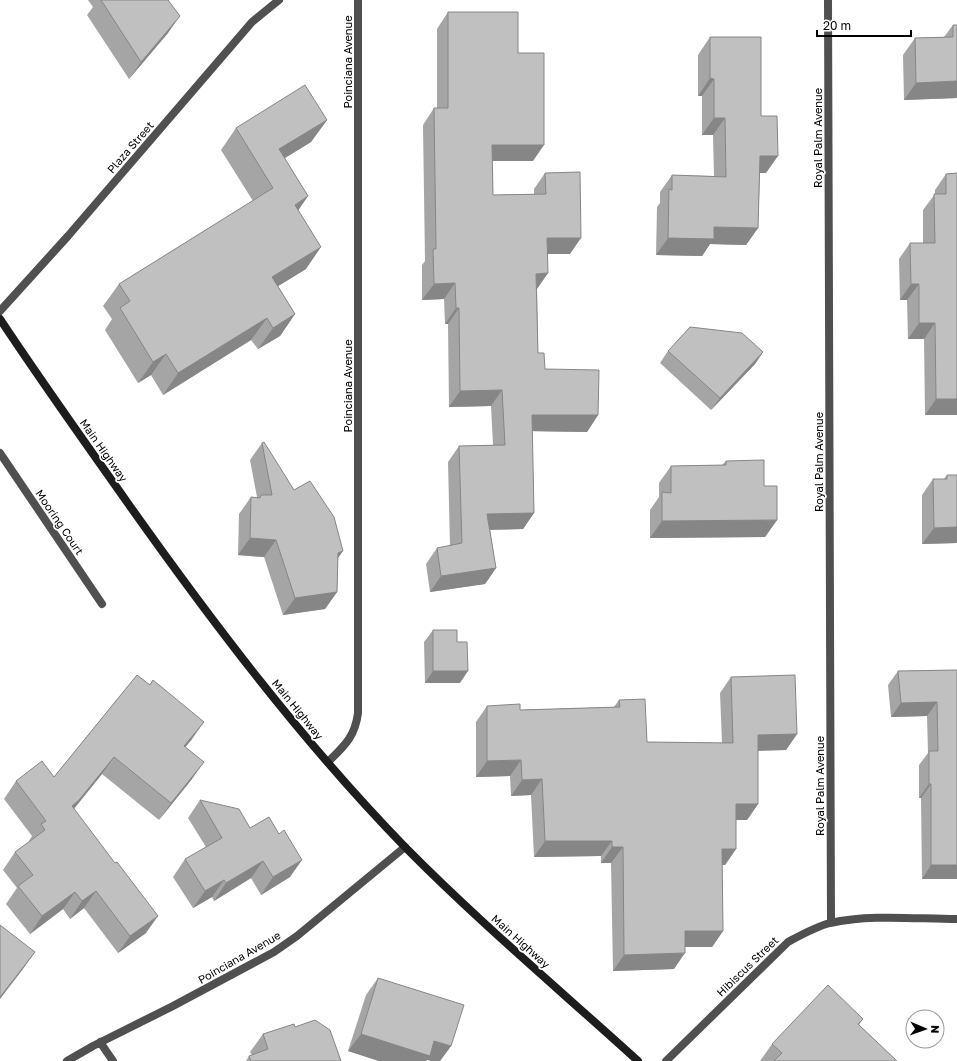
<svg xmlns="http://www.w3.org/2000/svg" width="957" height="1061" viewBox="0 0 957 1061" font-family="'Golos Text',sans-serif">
  <rect width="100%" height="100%" fill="#fff"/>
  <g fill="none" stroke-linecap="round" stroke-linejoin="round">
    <!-- street -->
    <path stroke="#505050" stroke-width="8" d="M 828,0 L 831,923
      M 0,311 L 68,236 L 252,22 L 279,0
      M 0,453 L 102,604
      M 328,762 C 344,746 355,737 358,713 L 358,0
      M 100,1042 L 113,1061
      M 67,1061 L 93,1046 L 173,1006 L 274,952 L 297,936 L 405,847
      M 666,1061 L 788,942 C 801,935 815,927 830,923 C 871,914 916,919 957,919"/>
    <!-- secondary -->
    <path stroke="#1d1d1d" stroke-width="8" d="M 0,319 C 41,381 84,441 127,502 C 212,622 302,741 405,847 C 479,922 560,990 638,1061"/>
  </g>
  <!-- wall -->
  <path fill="#a5a5a5" d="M 88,0 L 168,0 L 168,33 L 129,79 L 87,15 L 93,7 Z
    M 448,12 L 518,53 L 533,161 L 492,161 L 493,195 L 534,194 L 534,189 L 545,173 L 570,254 L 547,254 L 548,273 L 537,289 L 538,353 L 545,369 L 598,415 L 587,432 L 532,431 L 534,513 L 523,529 L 490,530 L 496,568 L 485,584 L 430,592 L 426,564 L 437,548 L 450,546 L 448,462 L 459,446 L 493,445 L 491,406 L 449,407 L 448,324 L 445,324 L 444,299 L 422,300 L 422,265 L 425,261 L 423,125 L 434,108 L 437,108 L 437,29 Z
    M 953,25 L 957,25 L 957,98 L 904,100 L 903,55 L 915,38 L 944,37 Z
    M 710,37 L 761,116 L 766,173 L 760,173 L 758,228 L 746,245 L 710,244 L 702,256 L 656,255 L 657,207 L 660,203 L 660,192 L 672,175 L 714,176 L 713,135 L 702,135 L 702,96 L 698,96 L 698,55 Z
    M 327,120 L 311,142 L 284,158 L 308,196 L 298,210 L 306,269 L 278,286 L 295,314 L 280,336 L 258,349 L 251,340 L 163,395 L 151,375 L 138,383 L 105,330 L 112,319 L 103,306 L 119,284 L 253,201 L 221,150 L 236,128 Z
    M 957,173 L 957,454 L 957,415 L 925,415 L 924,339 L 908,339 L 907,300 L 900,300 L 899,259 L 910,243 L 923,243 L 923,210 L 935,194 L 935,190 L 946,174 Z
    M 668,351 L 763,352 L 755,364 L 711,410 L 660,363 Z
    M 262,443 L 294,490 L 338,558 L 337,592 L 325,609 L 283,615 L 264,557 L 238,555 L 239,514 L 251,497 L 257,497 L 250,460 Z
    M 726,461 L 764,486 L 777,520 L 765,537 L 650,538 L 650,510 L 659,497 L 659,483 L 671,466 L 722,465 Z
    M 947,475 L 957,543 L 922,544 L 922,495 L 933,479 L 944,479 Z
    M 433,630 L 457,642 L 460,683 L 425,683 L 424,642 Z
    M 957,670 L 957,879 L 922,879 L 921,798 L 919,798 L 919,765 L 928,753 L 927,716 L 891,717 L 888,685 L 898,671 Z
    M 137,675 L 192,739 L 185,747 L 192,779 L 159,820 L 102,774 L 74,809 L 146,933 L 118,953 L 84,908 L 70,919 L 63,909 L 30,934 L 6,904 L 17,888 L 3,870 L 15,852 L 29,842 L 29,841 L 32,836 L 4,799 L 16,781 L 54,777 Z
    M 731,677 L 797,734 L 786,750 L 758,751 L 758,804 L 747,820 L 736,820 L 736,849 L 725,865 L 722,865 L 723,931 L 712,947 L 685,947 L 674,969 L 613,971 L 611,863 L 601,863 L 601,856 L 534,857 L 531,795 L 511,796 L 510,776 L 476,777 L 476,722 L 487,706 L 520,710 L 614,707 L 619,700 L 647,742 L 722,743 L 720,693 Z
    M 200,800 L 250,828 L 290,877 L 261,895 L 251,878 L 214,901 L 212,897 L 193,908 L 173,877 L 185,859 L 206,847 L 188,818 Z
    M 378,978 L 451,1046 L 440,1061 L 432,1061 L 427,1060 L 426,1061 L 379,1061 L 348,1051 L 366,995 Z
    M 863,1019 L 859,1025 L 897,1061 L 760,1061 L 772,1044 Z
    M 295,1027 L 341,1061 L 246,1061 L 249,1056 L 252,1055 L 250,1052 L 263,1034 Z"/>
  <!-- shaded-wall -->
  <path fill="#868686" d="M 180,16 L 168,33 L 129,79 L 141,62 Z
    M 710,78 L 714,79 L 702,96 L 698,96 Z
    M 957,81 L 957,98 L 904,100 L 916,83 Z
    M 714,118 L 725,118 L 713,135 L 702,135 Z
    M 327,120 L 311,142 L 264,171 L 279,149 Z
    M 492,145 L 544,145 L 533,161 L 481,161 Z
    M 760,156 L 778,156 L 766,173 L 748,173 Z
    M 308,196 L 293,218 L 295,205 Z
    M 714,227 L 758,228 L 746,245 L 710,244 L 702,256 L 656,255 L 668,238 Z
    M 547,238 L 581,238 L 570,254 L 536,254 Z
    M 321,247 L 306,269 L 257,299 L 272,277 Z
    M 548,273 L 536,290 L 536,274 Z
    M 455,283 L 444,299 L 422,300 L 434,284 Z
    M 911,284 L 919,284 L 907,300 L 900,300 Z
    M 456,308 L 459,308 L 448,324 L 445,324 Z
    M 295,314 L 280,336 L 258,349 L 273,328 Z
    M 267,318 L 251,340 L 163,395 L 178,373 Z
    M 919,323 L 935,323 L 924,339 L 908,339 Z
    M 763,352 L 755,364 L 711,410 L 720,398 Z
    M 166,354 L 151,375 L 138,383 L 153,362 Z
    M 502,390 L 491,406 L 449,407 L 460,391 Z
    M 936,399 L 957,399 L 957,415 L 925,415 Z
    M 532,415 L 598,415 L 587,432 L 520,431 Z
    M 534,513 L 523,529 L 476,530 L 487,514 Z
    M 777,520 L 765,537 L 650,538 L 662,521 Z
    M 957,527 L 957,543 L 922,544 L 934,528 Z
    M 250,538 L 276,540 L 264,557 L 238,555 Z
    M 343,551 L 331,568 L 338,553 Z
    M 496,568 L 485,584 L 430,592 L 441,576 Z
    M 337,592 L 325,609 L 283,615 L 295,598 Z
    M 433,671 L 468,671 L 460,683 L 425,683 Z
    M 937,702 L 927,716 L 891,717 L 901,703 Z
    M 204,722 L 192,739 L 172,764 L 184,746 Z
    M 797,734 L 786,750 L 747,751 L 758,735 Z
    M 114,757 L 102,774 L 67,817 L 72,806 Z
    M 521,760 L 510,776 L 476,777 L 487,761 Z
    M 204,762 L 192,779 L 159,820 L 171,803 Z
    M 542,779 L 531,795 L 511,796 L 522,780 Z
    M 929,784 L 931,784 L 921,798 L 919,798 Z
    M 736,804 L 758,804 L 747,820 L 725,820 Z
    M 545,841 L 612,841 L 601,856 L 534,857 Z
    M 612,847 L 623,847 L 611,863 L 601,863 Z
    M 722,849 L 736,849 L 725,865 L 711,865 Z
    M 302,860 L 290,877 L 261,895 L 273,877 Z
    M 263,861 L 251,878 L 214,901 L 226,883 Z
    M 931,865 L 957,865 L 957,879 L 922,879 Z
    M 224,880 L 212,897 L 193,908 L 205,891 Z
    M 96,891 L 84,908 L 70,919 L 82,901 Z
    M 75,892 L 63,909 L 30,934 L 42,916 Z
    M 158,916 L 146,933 L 118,953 L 130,936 Z
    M 685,931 L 723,931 L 712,947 L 674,947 Z
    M 35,952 L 23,969 L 0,999 L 0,997 Z
    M 685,953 L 674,969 L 613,971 L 624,955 Z
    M 361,1034 L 434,1041 L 451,1046 L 440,1061 L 432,1061 L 427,1060 L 426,1061 L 379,1061 L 348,1051 Z"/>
  <!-- building -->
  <path fill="#c0c0c0" stroke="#868686" d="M 101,0 L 168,0 L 180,16 L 141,62 Z
    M 448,12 L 518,12 L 518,53 L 544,53 L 544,145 L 492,145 L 493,195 L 546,194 L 545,173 L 580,172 L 581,238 L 547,238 L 548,273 L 536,274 L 538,353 L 544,353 L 545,369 L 599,370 L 598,415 L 532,415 L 534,513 L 487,514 L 496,568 L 441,576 L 437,548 L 462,543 L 459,446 L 505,445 L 502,390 L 460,391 L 459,308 L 456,308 L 455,283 L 434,284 L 433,249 L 436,249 L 434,108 L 448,108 Z
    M 953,25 L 957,25 L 957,81 L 916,83 L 915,38 L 953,37 Z
    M 710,37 L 761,37 L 761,116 L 777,116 L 778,156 L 760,156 L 758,228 L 714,227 L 714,239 L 668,238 L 669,189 L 672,190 L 672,175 L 726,177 L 725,118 L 714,118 L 714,79 L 710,78 Z
    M 305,85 L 327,120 L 279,149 L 308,196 L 295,205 L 321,247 L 272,277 L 295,314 L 273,328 L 267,318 L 178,373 L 166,354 L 153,362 L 120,308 L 130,301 L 119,284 L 273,188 L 236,128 Z
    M 957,173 L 957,399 L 936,399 L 935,323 L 919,323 L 919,284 L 911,284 L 910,243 L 935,243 L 934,194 L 946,194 L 946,174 Z
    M 690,327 L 742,333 L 763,352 L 720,398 L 668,351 Z
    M 264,442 L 294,490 L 310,481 L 334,517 L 343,551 L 338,553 L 337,592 L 295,598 L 276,540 L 250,538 L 251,497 L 260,498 L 261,495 L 272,495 L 262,443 Z
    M 764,460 L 764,486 L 777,486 L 777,520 L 662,521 L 662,492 L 671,493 L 671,466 L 726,465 L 726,461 Z
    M 947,475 L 957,475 L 957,527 L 934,528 L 933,479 L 947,479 Z
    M 433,630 L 457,630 L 457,642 L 467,642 L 468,671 L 433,671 Z
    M 957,670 L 957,865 L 931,865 L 931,784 L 929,784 L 929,751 L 938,751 L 937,702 L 901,703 L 898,671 Z
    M 137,675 L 150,685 L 153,680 L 204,722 L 184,746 L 204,762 L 171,803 L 114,757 L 79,800 L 72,806 L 115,863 L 117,862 L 158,916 L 130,936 L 96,891 L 82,901 L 75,892 L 42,916 L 18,886 L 33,875 L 15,852 L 45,830 L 41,824 L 46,821 L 16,781 L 42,761 L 54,777 Z
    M 795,675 L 797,734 L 758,735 L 758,804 L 736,804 L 736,849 L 722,849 L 723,931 L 685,931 L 685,953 L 624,955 L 623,847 L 612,847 L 612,841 L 545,841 L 542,779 L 522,780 L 521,760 L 487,761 L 487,706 L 520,704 L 520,710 L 620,707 L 619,700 L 645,699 L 647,742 L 733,743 L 731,677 Z
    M 200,800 L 239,809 L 250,828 L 269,817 L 279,834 L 284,830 L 302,860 L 273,877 L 263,861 L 226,883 L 224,880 L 205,891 L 185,859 L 222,838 Z
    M 0,925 L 35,952 L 0,997 Z
    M 378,978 L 464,1005 L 451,1046 L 434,1041 L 430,1056 L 361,1034 Z
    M 828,985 L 863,1019 L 858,1024 L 897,1061 L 774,1061 L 782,1053 L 772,1044 Z
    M 315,1020 L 330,1030 L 341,1061 L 251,1061 L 249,1056 L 268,1049 L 263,1034 L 294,1024 L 295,1027 Z"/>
  <g text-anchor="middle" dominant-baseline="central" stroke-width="3.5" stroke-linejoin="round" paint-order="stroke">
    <!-- street labels -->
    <g font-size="11" fill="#000" stroke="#fff">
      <text transform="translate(347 62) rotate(-90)">Poinciana Avenue</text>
      <text transform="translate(817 138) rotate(-90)">Royal Palm Avenue</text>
      <text transform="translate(130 147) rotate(-49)">Plaza Street</text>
      <text transform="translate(347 386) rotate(-90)">Poinciana Avenue</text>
      <text transform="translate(104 450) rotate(55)">Main Highway</text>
      <text transform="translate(818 462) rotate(-90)">Royal Palm Avenue</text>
      <text transform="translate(60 522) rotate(56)">Mooring Court</text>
      <text transform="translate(298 709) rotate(51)">Main Highway</text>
      <text transform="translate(819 786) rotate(-90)">Royal Palm Avenue</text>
      <text transform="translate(521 941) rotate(42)">Main Highway</text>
      <text transform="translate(239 957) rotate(-30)">Poinciana Avenue</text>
      <text transform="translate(747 966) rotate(-44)">Hibiscus Street</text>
    </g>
  </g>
  <!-- north arrow -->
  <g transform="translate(925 1029) rotate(92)"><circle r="19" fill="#ffffff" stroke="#999999"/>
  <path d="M0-3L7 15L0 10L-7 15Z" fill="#000000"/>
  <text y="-6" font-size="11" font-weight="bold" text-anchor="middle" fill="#000000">N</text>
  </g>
  <!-- scale -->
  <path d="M817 30v6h94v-6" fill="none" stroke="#000000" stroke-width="2"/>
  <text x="823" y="30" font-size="12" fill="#000000" stroke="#ffffff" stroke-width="3" paint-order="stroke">20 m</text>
</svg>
